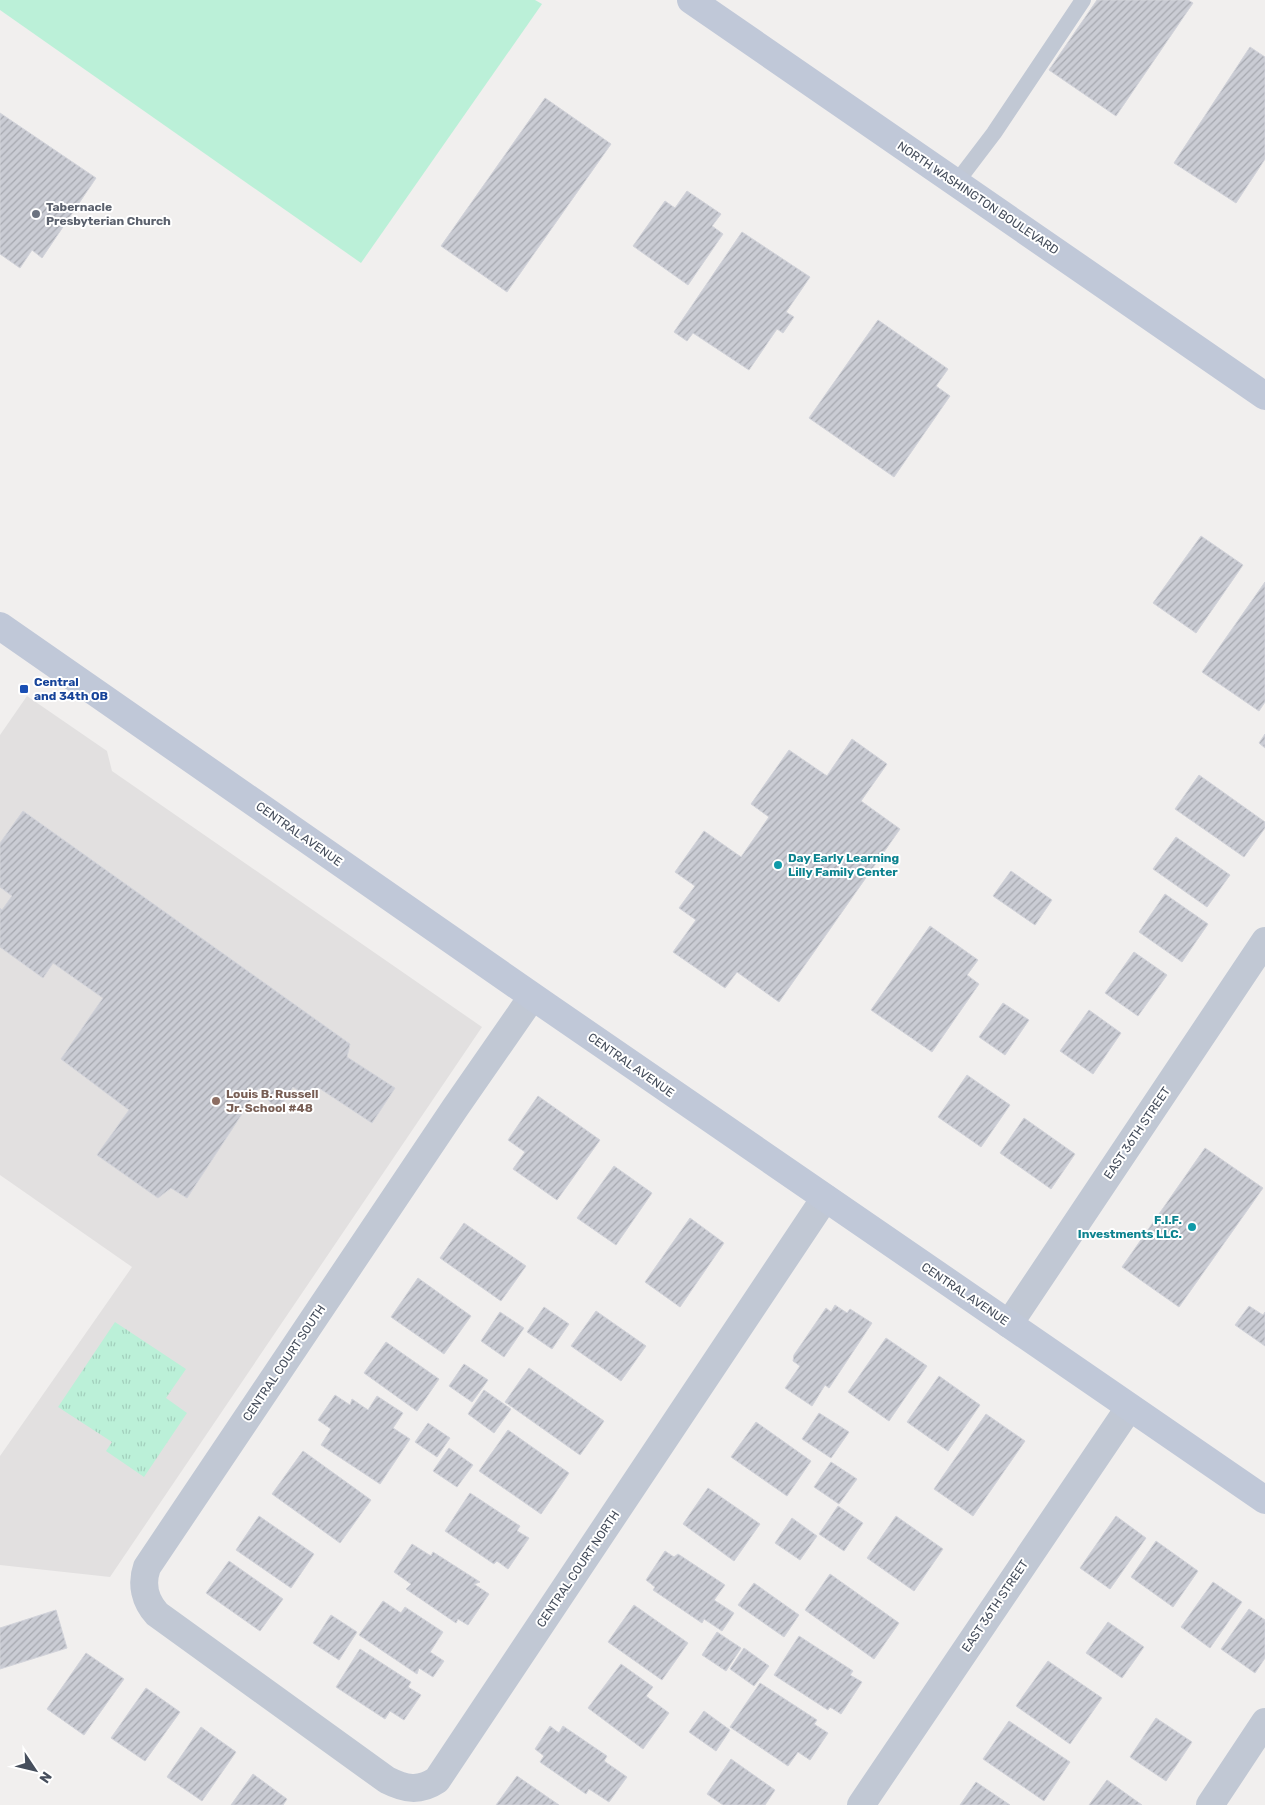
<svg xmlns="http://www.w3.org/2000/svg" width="1265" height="1805" viewBox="0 0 1265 1805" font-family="Rubik,sans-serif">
  <defs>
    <pattern id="grass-tufts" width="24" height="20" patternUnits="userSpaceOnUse" patternTransform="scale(1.25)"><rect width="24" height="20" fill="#bbf0d8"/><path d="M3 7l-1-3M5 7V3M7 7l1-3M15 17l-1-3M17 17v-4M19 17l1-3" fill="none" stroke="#a2cfbc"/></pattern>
    <pattern id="building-hatch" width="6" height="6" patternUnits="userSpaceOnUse" patternTransform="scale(1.25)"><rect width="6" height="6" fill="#caccd4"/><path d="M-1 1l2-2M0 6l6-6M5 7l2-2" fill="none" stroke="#a6a8af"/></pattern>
  </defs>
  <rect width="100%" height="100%" fill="#f1efee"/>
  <!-- education -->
  <path fill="#e2e0e0" d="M 27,696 L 107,751 L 112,771 L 482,1027 L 110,1577 L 0,1565 L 0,1456 L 132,1267 L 0,1175 L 0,735 Z"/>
  <!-- grass -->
  <path fill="url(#grass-tufts)" d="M 115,1322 L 186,1369 L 166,1398 L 187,1413 L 144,1477 L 106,1451 L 112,1442 L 58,1407 Z"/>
  <!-- pitch -->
  <path fill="#bbf0d8" d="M 0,0 L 535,0 L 542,4 L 361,263 L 0,10 Z"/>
  <!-- building -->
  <path fill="url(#building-hatch)" stroke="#d2d3da" d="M 1097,0 L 1188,0 L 1193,3 L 1116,116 L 1049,70 Z
    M 1250,47 L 1265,57 L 1265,159 L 1236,203 L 1174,163 Z
    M 545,98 L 611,144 L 507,292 L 441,246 Z
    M 0,113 L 96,178 L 42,258 L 32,250 L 20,268 L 0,254 Z
    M 687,191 L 721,214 L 712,226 L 723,234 L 688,285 L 633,246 L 665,201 L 675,208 Z
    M 742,232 L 810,277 L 786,312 L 794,317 L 783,333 L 777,329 L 749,370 L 693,333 L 687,341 L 674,332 Z
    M 878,320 L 948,369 L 936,386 L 950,396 L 894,477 L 809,418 Z
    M 1201,536 L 1243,565 L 1196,633 L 1153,603 Z
    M 1265,582 L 1265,702 L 1259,711 L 1202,672 Z
    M 1265,734 L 1265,748 L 1259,743 Z
    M 852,739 L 887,764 L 861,801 L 900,829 L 779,1002 L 737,972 L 725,988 L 673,952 L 696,920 L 679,908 L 695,886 L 675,872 L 704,831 L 741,857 L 769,817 L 751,804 L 789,750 L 827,776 Z
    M 1199,775 L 1265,822 L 1265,828 L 1244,857 L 1175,809 Z
    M 23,811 L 350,1044 L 347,1057 L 395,1088 L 372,1123 L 319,1088 L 312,1099 L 293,1087 L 277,1111 L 259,1088 L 187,1198 L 171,1188 L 158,1198 L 97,1155 L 129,1110 L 61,1059 L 103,998 L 53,963 L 43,978 L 0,947 L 0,908 L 2,910 L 12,896 L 0,887 L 0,843 Z
    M 1176,837 L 1230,875 L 1207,907 L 1153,869 Z
    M 1011,871 L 1052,900 L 1035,925 L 993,896 Z
    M 1165,894 L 1208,924 L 1182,962 L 1139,932 Z
    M 930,926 L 978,960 L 967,975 L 979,984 L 932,1052 L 871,1010 Z
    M 1134,952 L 1167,975 L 1138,1016 L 1105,993 Z
    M 1003,1003 L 1029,1020 L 1005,1055 L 979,1037 Z
    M 1089,1010 L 1121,1033 L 1093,1074 L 1060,1051 Z
    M 967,1075 L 1010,1105 L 981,1147 L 938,1117 Z
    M 538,1096 L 600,1140 L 557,1200 L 513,1169 L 525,1152 L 508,1140 Z
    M 1024,1118 L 1075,1154 L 1051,1189 L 1000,1153 Z
    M 1205,1148 L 1263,1188 L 1179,1307 L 1122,1267 Z
    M 614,1166 L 652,1193 L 616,1245 L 577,1218 Z
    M 690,1218 L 724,1243 L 680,1307 L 645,1282 Z
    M 464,1223 L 526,1266 L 501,1301 L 440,1258 Z
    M 418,1278 L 471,1316 L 444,1354 L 391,1317 Z
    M 835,1305 L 847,1313 L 850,1309 L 872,1323 L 829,1388 L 825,1385 L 812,1406 L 785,1388 L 800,1366 L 793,1361 L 794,1355 L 826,1308 L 831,1312 Z
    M 1249,1306 L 1263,1315 L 1265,1312 L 1265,1346 L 1235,1325 Z
    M 544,1307 L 569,1324 L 552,1349 L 527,1332 Z
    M 596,1311 L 646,1346 L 621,1381 L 571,1346 Z
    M 500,1312 L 524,1328 L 504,1357 L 481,1341 Z
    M 886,1338 L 927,1366 L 889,1421 L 848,1392 Z
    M 386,1342 L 439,1379 L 417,1411 L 364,1373 Z
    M 464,1364 L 488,1380 L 472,1402 L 449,1386 Z
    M 529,1368 L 604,1421 L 580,1455 L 505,1402 Z
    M 939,1376 L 980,1405 L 948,1451 L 907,1422 Z
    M 484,1390 L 511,1409 L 494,1433 L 468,1414 Z
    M 335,1395 L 350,1405 L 352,1399 L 368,1410 L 377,1396 L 403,1413 L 393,1428 L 410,1439 L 380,1484 L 321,1445 L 331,1429 L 318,1420 Z
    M 819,1413 L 849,1432 L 831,1458 L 802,1439 Z
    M 986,1414 L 1025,1441 L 973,1516 L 934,1489 Z
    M 756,1422 L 811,1461 L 787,1496 L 731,1457 Z
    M 428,1423 L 450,1438 L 437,1457 L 415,1442 Z
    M 508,1430 L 569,1473 L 541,1514 L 479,1471 Z
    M 449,1448 L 473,1465 L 457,1487 L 433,1471 Z
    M 303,1451 L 371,1500 L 340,1543 L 272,1494 Z
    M 831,1462 L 857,1479 L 839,1504 L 814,1487 Z
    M 708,1488 L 760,1524 L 734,1561 L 683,1524 Z
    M 470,1493 L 520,1526 L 517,1531 L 529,1538 L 508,1569 L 497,1561 L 494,1564 L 445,1531 Z
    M 838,1506 L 863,1523 L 844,1551 L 819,1534 Z
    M 259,1516 L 314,1554 L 291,1588 L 236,1550 Z
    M 896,1516 L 943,1549 L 914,1591 L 867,1558 Z
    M 1116,1516 L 1146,1538 L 1110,1589 L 1080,1568 Z
    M 792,1518 L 817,1536 L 800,1560 L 775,1543 Z
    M 1156,1541 L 1198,1571 L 1173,1607 L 1131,1577 Z
    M 412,1544 L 431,1556 L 433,1552 L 480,1582 L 474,1584 L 489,1594 L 468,1625 L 458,1619 L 456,1623 L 406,1589 L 411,1584 L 394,1572 Z
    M 665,1551 L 674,1557 L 678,1554 L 725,1585 L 714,1600 L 734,1613 L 722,1631 L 704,1619 L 702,1623 L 653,1590 L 655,1587 L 646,1580 Z
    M 229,1561 L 283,1599 L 260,1631 L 206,1593 Z
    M 830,1574 L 899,1623 L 874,1659 L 805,1610 Z
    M 1213,1582 L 1242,1602 L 1210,1648 L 1181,1627 Z
    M 754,1583 L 799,1615 L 784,1637 L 738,1605 Z
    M 383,1601 L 401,1613 L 405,1607 L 443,1632 L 430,1652 L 444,1661 L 433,1677 L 419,1668 L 417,1674 L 359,1635 Z
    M 634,1605 L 688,1643 L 662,1680 L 608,1642 Z
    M 1249,1609 L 1265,1620 L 1265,1658 L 1255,1673 L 1221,1649 Z
    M 56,1610 L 67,1648 L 0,1669 L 0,1628 Z
    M 331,1615 L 357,1632 L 339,1660 L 313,1643 Z
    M 1108,1622 L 1144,1647 L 1122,1678 L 1086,1653 Z
    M 717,1632 L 741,1648 L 726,1671 L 702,1655 Z
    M 799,1636 L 853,1671 L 850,1675 L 862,1682 L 841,1714 L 830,1707 L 828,1710 L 774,1675 Z
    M 744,1648 L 769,1666 L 754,1686 L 730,1669 Z
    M 360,1649 L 411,1682 L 408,1687 L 421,1695 L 404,1720 L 390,1711 L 385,1719 L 336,1687 Z
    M 86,1653 L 124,1679 L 84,1735 L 47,1709 Z
    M 1048,1661 L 1102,1698 L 1070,1744 L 1016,1706 Z
    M 621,1664 L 653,1687 L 646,1696 L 669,1713 L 643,1749 L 588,1708 Z
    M 760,1683 L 817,1720 L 814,1724 L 828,1733 L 810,1760 L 798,1752 L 788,1766 L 730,1727 Z
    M 146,1688 L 180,1712 L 145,1761 L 111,1738 Z
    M 704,1711 L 730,1730 L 716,1751 L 689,1732 Z
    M 1156,1718 L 1192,1742 L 1166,1781 L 1130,1757 Z
    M 1009,1721 L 1070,1762 L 1044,1801 L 983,1759 Z
    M 550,1726 L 559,1733 L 563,1726 L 607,1756 L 604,1761 L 627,1777 L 609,1802 L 589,1789 L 586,1794 L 540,1762 L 544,1756 L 535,1749 Z
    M 201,1727 L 236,1752 L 202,1801 L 167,1777 Z
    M 731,1759 L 775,1790 L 765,1805 L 723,1805 L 707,1794 Z
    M 253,1774 L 287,1799 L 283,1805 L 231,1805 Z
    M 517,1776 L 559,1805 L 496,1805 Z
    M 1107,1780 L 1142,1805 L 1089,1805 Z
    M 976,1782 L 1010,1805 L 960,1805 Z"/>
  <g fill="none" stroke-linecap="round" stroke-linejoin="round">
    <!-- lane -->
    <path stroke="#c1c8d4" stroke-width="16" d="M 956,183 L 994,133 L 1083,0"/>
    <!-- street -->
    <path stroke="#c1c8d4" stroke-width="28" d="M 532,997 L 455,1108 L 147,1567 C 141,1584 145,1601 157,1614 L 387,1780 C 405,1789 419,1792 437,1780 L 825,1198
      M 1009,1324 L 1265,941
      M 861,1805 L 1129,1408
      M 1210,1805 L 1265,1722"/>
    <!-- secondary -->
    <path stroke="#c0c8d8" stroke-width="28" d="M 691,0 L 1265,396
      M 0,626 L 548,1007 L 1265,1500"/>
  </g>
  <!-- markers -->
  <circle fill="#6b7280" stroke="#fff" stroke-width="2" cx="36" cy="214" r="5"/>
  <rect fill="#1a4fb4" stroke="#fff" stroke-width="2" x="19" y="684" width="10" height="10" rx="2.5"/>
  <g fill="#0f9aa8" stroke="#fff" stroke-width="2">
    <circle cx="778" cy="865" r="5"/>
    <circle cx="1192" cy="1227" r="5"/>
  </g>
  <circle fill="#8d6e63" stroke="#fff" stroke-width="2" cx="216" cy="1101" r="5"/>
  <g text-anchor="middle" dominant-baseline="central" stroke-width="4" stroke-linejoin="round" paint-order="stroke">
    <!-- street labels -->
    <g font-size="12" fill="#464e5c" stroke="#fff">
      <text transform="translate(978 198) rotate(34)">NORTH WASHINGTON BOULEVARD</text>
      <text transform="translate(299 834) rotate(35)">CENTRAL AVENUE</text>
      <text transform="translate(631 1065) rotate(35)">CENTRAL AVENUE</text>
      <text transform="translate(1137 1133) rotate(-56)">EAST 36TH STREET</text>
      <text transform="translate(965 1294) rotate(34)">CENTRAL AVENUE</text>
      <text transform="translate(284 1363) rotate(-56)">CENTRAL COURT SOUTH</text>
      <text transform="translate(578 1569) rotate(-56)">CENTRAL COURT NORTH</text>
      <text transform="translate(995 1606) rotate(-56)">EAST 36TH STREET</text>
    </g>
    <!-- worship labels -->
    <g font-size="12" font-weight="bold" fill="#5b616d" stroke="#fff" text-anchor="start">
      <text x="46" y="207">Tabernacle<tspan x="46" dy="14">Presbyterian Church</tspan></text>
    </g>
    <!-- transit labels -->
    <g font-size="12" font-weight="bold" fill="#164399" stroke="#fff" text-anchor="start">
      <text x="34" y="682">Central<tspan x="34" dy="14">and 34th OB</tspan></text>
    </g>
    <!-- culture labels -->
    <g font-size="12" font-weight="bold" fill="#0d838f" stroke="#fff" text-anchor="start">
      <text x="788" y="858">Day Early Learning<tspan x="788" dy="14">Lilly Family Center</tspan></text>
      <text x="1182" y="1220" text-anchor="end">F.I.F.<tspan x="1182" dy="14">Investments LLC.</tspan></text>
    </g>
    <!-- education labels -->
    <g font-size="12" font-weight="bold" fill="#785e54" stroke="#fff" text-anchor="start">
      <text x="226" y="1094">Louis B. Russell<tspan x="226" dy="14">Jr. School #48</tspan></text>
    </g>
  </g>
  <!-- north arrow -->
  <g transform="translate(35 1770) rotate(125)" stroke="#ffffff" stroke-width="4" paint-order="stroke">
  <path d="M0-4L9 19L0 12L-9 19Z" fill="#464e5c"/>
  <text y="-8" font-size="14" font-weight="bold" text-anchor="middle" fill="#464e5c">N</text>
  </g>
</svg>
